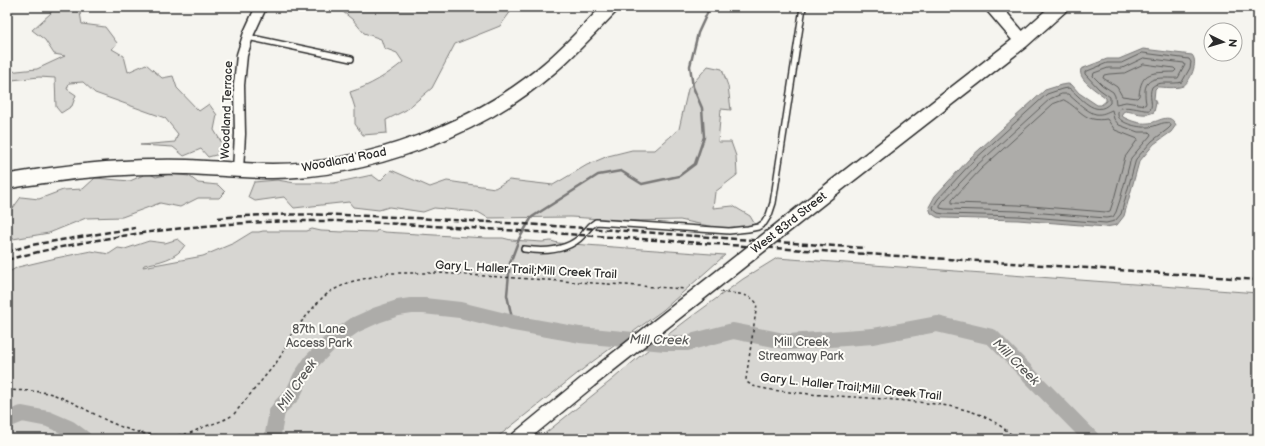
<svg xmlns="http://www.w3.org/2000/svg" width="1265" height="446" viewBox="0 0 1265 446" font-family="'Balsamiq Sans',sans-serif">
  <rect width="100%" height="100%" fill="#f5f4ef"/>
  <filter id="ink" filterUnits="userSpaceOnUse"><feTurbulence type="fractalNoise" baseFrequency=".025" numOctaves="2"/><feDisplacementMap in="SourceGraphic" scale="8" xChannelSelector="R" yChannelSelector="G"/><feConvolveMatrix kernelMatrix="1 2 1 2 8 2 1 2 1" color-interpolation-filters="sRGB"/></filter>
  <g filter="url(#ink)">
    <!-- green -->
    <path fill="#d7d6d2" stroke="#81807e" d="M 50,7 L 79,7 L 82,24 L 105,27 L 117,43 L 112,49 L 124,56 L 128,72 L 146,64 L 162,78 L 173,76 L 177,88 L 199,111 L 209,104 L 217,115 L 214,130 L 225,148 L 224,153 L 208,157 L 201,149 L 184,156 L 173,147 L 140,145 L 175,142 L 178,134 L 165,118 L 95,93 L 83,82 L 69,83 L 67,89 L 76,95 L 72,106 L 61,113 L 56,107 L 55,78 L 39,77 L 12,80 L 7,78 L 7,72 L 37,69 L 65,56 L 54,54 L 45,40 L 32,30 L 51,13 Z
      M 337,7 L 514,7 L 500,26 L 455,44 L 432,88 L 406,110 L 386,120 L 387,133 L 363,135 L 355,124 L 355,108 L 350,92 C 370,86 387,75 403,62 L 397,53 L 384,48 L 381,39 L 364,33 L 353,20 Z
      M 708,66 L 722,69 L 728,86 L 731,110 L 721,109 L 718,142 L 731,142 L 736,156 L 737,175 L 715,192 L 713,208 L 733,206 L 750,216 L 757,228 L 749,232 L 709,226 L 680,220 L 630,221 L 571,217 L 488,218 L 478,212 L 434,208 L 423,212 L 389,207 L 379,210 L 353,207 L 349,202 L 294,208 L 284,197 L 255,201 L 248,197 L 254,182 L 277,180 L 295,183 L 334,183 L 372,175 L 380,181 L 391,170 L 430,187 L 447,181 L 495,188 L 509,180 L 553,185 L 587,165 L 608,156 L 632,150 L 655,150 L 679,129 L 688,89 Z
      M 148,173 L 156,177 L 170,174 L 189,176 L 198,183 L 218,185 L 225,192 L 219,198 L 198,198 L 180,207 L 160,203 L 122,217 L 86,218 L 49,233 L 7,240 L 7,207 L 13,208 L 21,197 L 39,199 L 63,190 L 83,189 L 95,178 L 130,181 Z
      M 312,229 L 321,231 L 343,232 L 345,231 L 376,232 L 377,230 L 384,232 L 486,238 L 503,238 L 511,240 L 542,242 L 551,241 L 558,243 L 725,255 L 663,310 L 592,362 L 495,439 L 7,439 L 7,273 L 18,267 L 56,258 L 91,251 L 109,254 L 118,248 L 125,249 L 149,241 L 165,243 L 178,239 L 185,245 C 177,259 158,262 144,265 L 143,267 L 203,256 L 234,243 L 252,232 L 259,232 L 263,231 L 307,231 Z
      M 777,258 L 1258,293 L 1258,439 L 538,439 L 613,379 L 640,356 L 687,320 L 743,279 Z"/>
    <!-- water -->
    <path fill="#adaca9" stroke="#797877" d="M 1143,49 L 1192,55 C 1199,62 1190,82 1183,86 C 1176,89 1164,87 1157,87 L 1155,89 L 1154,99 L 1156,103 L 1154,112 C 1144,117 1135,112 1125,111 L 1123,112 L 1122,114 L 1123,117 C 1131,121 1139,124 1148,123 C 1158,123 1169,111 1176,125 L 1171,132 L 1154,144 L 1139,162 L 1124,216 L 1117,225 L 1106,227 L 1018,220 L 943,218 L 937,217 L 931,213 L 929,207 L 935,196 L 970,158 L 1045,90 L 1061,85 L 1068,84 L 1072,85 L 1079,93 L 1097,105 L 1101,105 L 1106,101 L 1106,98 C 1099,92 1077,80 1081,69 L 1107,59 L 1119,59 Z"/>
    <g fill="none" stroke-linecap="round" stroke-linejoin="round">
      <!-- shore -->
      <path stroke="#5f5f5d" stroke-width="1" d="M 1143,53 L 1189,59 L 1191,62 L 1190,68 L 1182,82 C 1172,85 1159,80 1152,87 C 1148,96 1154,103 1150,110 C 1143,112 1116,100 1118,115 C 1119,124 1141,128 1148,127 C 1156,127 1162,121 1170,123 L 1171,126 L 1168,129 L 1152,141 L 1136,159 L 1121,214 L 1115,221 L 1106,223 L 1018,216 L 944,214 L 938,213 L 934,210 L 933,207 L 938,199 L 973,161 L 1047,94 L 1062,89 L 1069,88 C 1080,96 1095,119 1110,103 L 1110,97 L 1099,89 L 1085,74 L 1085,72 L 1107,63 L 1121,63 Z
        M 1144,58 L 1184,63 L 1185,65 L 1178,78 C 1167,79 1147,74 1145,90 C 1145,95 1145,99 1146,103 L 1145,105 L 1126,102 L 1116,104 L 1115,96 L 1113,92 L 1102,85 L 1093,76 L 1094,73 L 1108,68 L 1122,68 Z
        M 1144,64 L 1174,68 L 1176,70 L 1174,72 C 1153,73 1141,70 1139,96 L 1137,98 L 1122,96 L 1117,87 L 1103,78 L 1104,75 L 1109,74 L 1124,73 Z
        M 1062,94 L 1068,94 C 1074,99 1088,113 1096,114 C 1102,115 1107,112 1112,110 L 1114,119 L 1119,125 L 1138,132 L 1149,132 L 1151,134 L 1150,136 L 1131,158 L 1120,200 L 1116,212 L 1113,217 L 1106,218 L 1018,211 L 945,209 L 940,208 L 940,206 L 942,202 L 977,165 L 1050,99 Z
        M 1064,100 C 1081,109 1084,123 1107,119 L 1115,130 L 1138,139 L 1125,157 L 1114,199 L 1110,211 L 1106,212 L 1018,205 L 952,203 L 952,200 L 981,169 L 1053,104 Z"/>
      <!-- stream -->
      <path stroke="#797877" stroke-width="2.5" d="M 513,323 L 507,295 L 510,263 L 519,239 L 532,217 L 598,175 L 621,171 L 642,184 L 679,176 L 695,164 L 704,137 L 702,108 L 693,87 L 690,66 L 698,33 L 710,7
        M 69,428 L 75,439"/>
      <!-- river -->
      <path stroke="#adaca9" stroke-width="16" d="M 7,420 L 22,414 L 48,419 L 69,428 L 84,439
        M 272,439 L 277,412 L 282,405 L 293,394 L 301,377 L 312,361 L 331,342 L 355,325 L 377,315 L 398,308 L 411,306 L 424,306 L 460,310 L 513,323 L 580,335 L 665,343 L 687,343 L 733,331 L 789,342 L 873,336 L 937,324 L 992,337 L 1092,439"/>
      <!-- lane casing -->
      <g stroke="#2b2b2b" stroke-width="8">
        <path id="lane" d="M 247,37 L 351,59
          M 524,249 C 544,252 568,251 583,235 C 588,229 589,226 596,222 L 729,231 L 748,229 L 758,227 L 764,223 L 769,215 L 773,203 L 803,7"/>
      </g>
      <!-- street casing -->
      <g stroke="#2b2b2b" stroke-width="13">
        <path id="street" d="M 238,170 L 240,134 L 239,85 L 242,55 L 249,33 L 261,7"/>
      </g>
      <!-- secondary casing -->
      <g stroke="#2b2b2b" stroke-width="17">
        <path id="secondary" d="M 993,7 L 1022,41
          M 7,182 C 19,179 31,178 43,176 C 91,169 138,166 187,167 C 215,168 244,171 272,171 C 365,171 477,130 548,69 C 571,50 590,28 611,7
          M 833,188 L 1022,41 L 1060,7
          M 518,439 L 590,380"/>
      </g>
      <!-- path -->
      <path stroke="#2b2b2b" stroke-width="1.5" stroke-dasharray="3 3" stroke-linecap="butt" d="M 720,292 C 732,294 750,292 757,304 L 746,379 L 748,383 L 753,386 C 771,391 791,392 810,394 C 845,397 881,398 916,402 C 938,404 961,407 981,415 C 994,421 1006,429 1016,439
        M 7,390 C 23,391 40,390 55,395 C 71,401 86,410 102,418 C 128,432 161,441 190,433 C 195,431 199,429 204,427 C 214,423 225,421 234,414 L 276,363 L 282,354 L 292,333 L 314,307 L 322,298 L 331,291 L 350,282 L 389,273 L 438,273 L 686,289"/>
      <!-- lane -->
      <use href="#lane" stroke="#fdfcf7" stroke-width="5"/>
      <!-- street -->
      <use href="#street" stroke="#fdfcf7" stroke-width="10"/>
      <!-- secondary -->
      <use href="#secondary" stroke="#fdfcf7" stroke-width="14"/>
      <!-- rail -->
      <path stroke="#2b2b2b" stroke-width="2.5" stroke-dasharray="6 3" stroke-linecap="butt" d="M 218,218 C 296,211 374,216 452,220 C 590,227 727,239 865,248
        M 7,252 L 31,245 L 135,228
        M 7,260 C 31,253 56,248 81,243 C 166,227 251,220 338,221 C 370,222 401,224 433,226 C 513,230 592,236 672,241 C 867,255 1063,265 1258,280"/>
      <!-- secondary-bridge casing -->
      <g stroke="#2b2b2b" stroke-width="17" stroke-linecap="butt">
        <path id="secondary-bridge" d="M 590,380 L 833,188"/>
      </g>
      <!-- secondary-bridge -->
      <use href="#secondary-bridge" stroke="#fdfcf7" stroke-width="14"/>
    </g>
  </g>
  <g text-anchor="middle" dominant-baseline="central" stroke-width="4" stroke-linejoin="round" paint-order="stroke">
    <!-- street labels -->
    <g font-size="12" fill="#2b2b2b" stroke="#fdfcf7">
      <text transform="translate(227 110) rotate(-88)">Woodland Terrace</text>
      <text transform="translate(344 160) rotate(-11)">Woodland Road</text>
      <text transform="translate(789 223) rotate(-38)">West 83rd Street</text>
      <text transform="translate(526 270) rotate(3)">Gary L. Haller Trail;Mill Creek Trail</text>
      <text transform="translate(851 387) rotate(6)">Gary L. Haller Trail;Mill Creek Trail</text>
    </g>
    <!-- park labels -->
    <g font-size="12" fill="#565655" stroke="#fdfcf7">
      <text x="319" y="329">87th Lane<tspan x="319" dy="14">Access Park</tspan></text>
      <text x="801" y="342">Mill Creek<tspan x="801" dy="14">Streamway Park</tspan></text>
    </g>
    <!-- water labels -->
    <g font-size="13" font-style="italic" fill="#585857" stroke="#fdfcf7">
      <text transform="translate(659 340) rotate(1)">Mill Creek</text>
      <text transform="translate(1016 362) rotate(45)">Mill Creek</text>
      <text transform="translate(297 385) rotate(-55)">Mill Creek</text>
    </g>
  </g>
  <!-- margin -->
  <rect width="1265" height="446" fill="none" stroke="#fdfcf7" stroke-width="24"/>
  <rect x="12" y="12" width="1241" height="422" fill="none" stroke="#2b2b2b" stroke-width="1.5" filter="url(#ink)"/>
  <!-- north arrow -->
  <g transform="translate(1223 42) rotate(95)"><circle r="19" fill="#fdfcf7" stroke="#a9a8a5"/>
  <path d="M0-3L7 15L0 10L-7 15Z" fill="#2b2b2b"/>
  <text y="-6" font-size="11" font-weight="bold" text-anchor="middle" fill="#2b2b2b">N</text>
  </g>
</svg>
